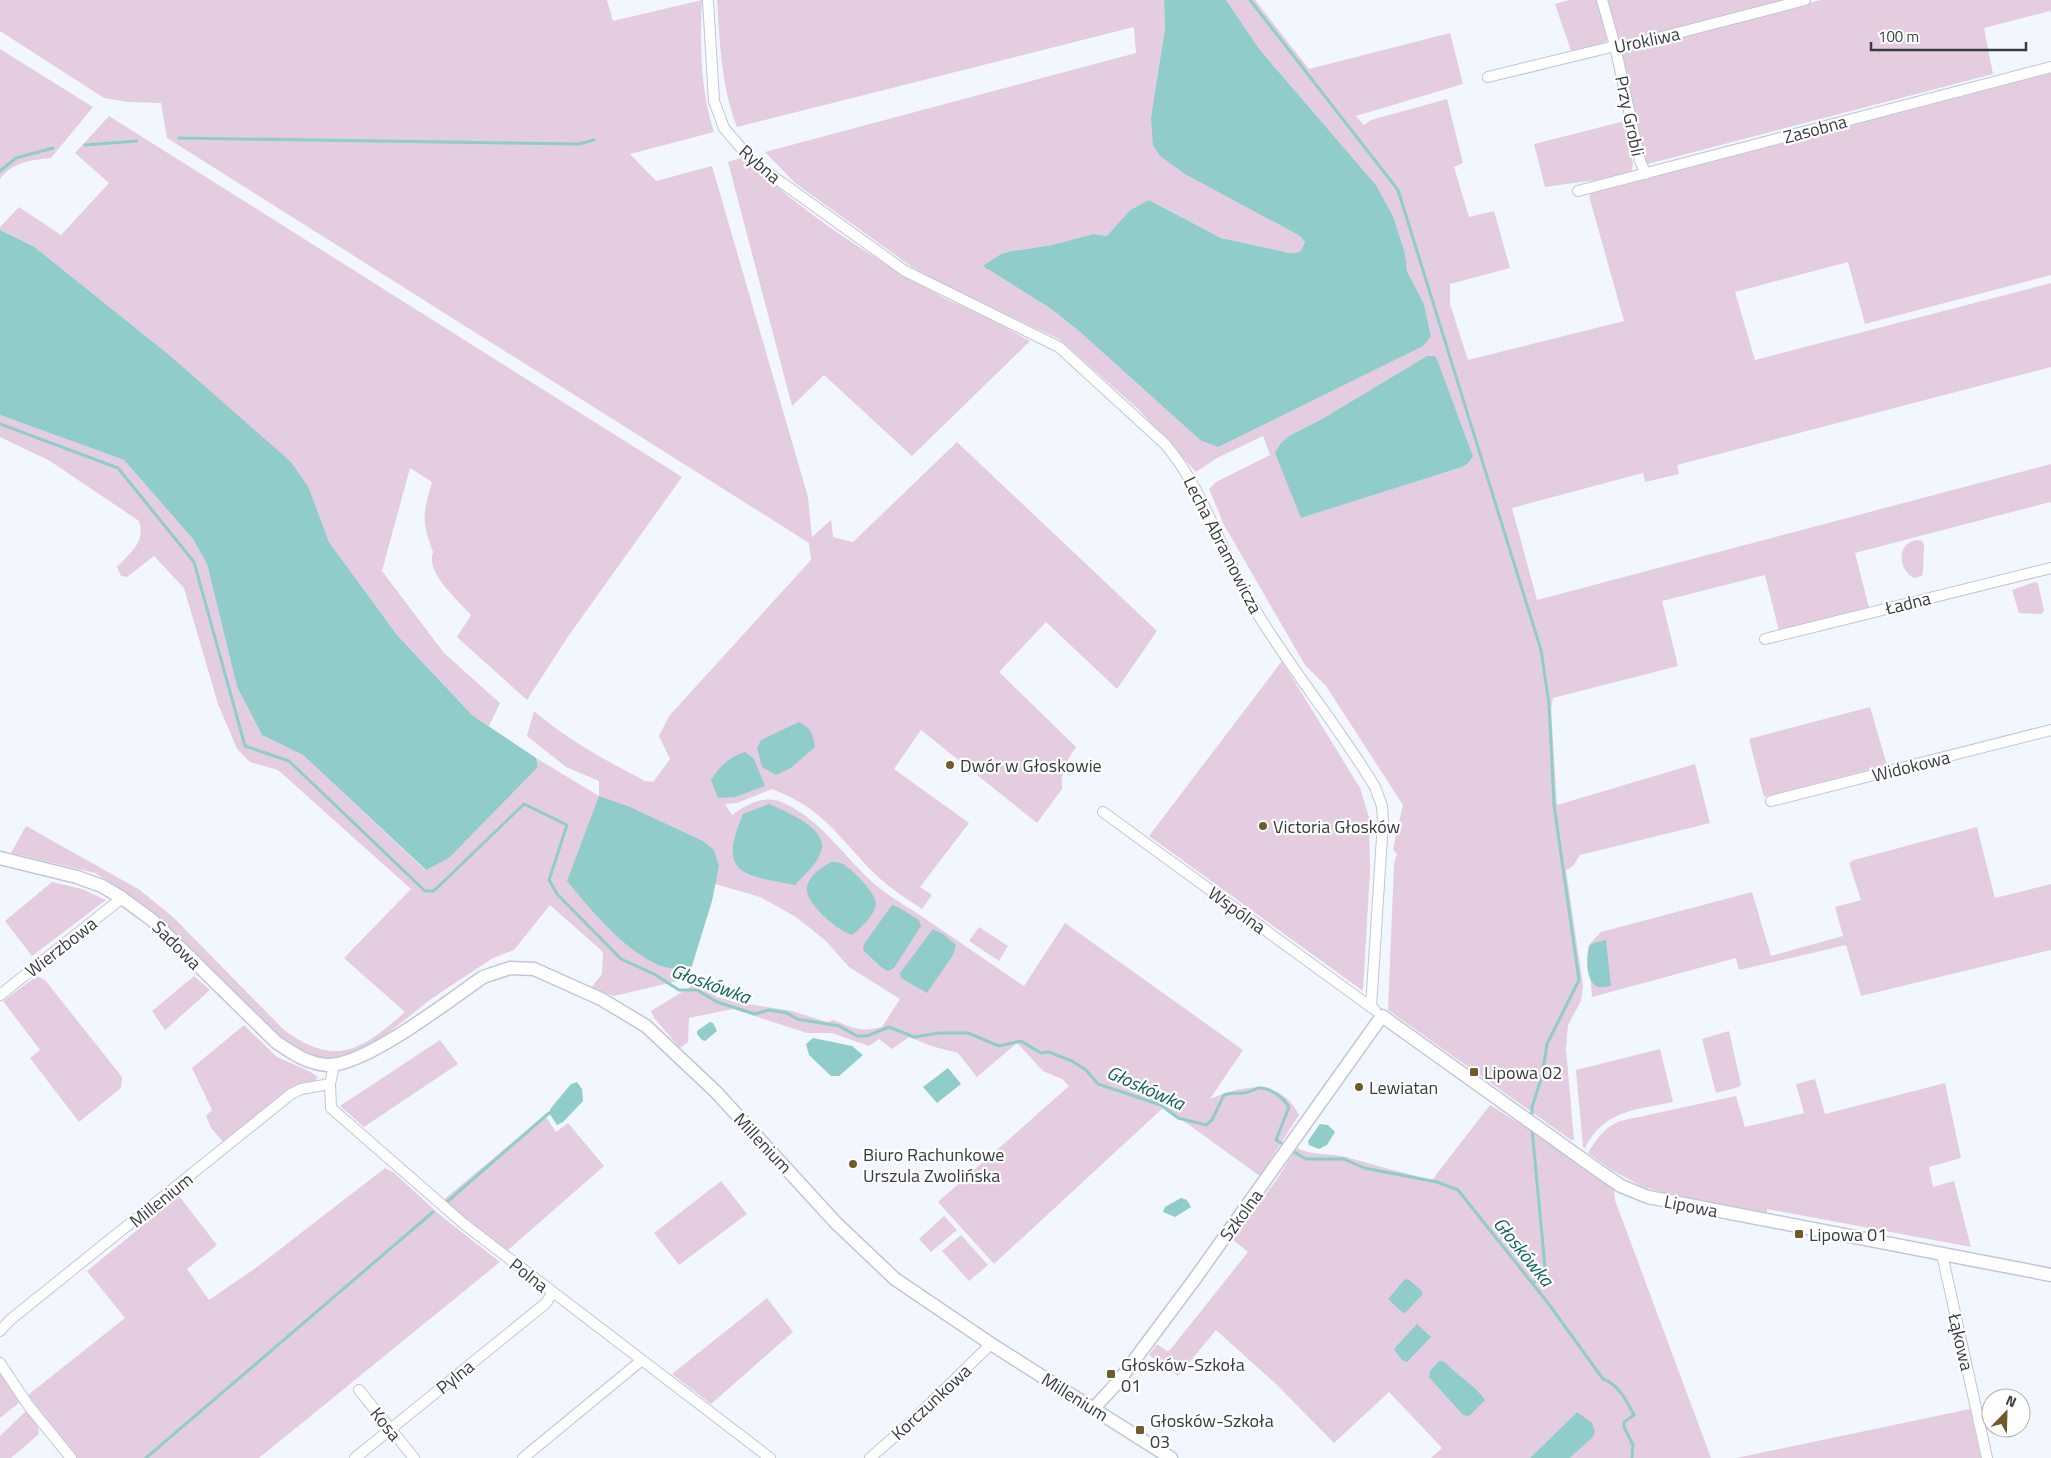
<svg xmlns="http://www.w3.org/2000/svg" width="2051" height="1458" viewBox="0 0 2051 1458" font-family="'Titillium Web',sans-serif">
  <rect width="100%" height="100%" fill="#f2f6ff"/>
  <!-- green -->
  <path fill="#e4cde1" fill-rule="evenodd" d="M 0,0 L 607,0 L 613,21 L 702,0 C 700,45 700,89 714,132 L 630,154 L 656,181 L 712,166 L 808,497 L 812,537 L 831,520 L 833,537 L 853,542 L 957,442 L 1157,631 L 1117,689 L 1046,622 L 999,672 L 1076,747 C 1067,761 1060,771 1062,789 L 1037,823 L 921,730 L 894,769 L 969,823 L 920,887 L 932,895 L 922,909 C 912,902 900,895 890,887 C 861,865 842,833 813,811 C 800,801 786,795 772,789 L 737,803 L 725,804 L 732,815 C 747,804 765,794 784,803 C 823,821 845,859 877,886 C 894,900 912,909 930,922 C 962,943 992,965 1024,986 L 1065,923 L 1243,1050 L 1210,1099 C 1242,1085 1280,1077 1299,1115 L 1260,1176 L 1164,1107 L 994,1264 L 938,1202 L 1069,1086 L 1062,1079 L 1043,1071 L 1017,1043 L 977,1077 L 958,1053 L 931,1046 L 909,1037 L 892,1049 L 879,1039 L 869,1046 L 832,1033 L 807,1033 L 733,1009 L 689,1018 L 688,1042 L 680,1048 L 654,1018 L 651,1011 L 695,984 L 717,997 L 735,1002 L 792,1011 L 827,1022 L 834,1020 C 854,1029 861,1032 882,1027 L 900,999 L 849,967 L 826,941 L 796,917 L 760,897 L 715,884 L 719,866 L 714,850 L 599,797 L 568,881 C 591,910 627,955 664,967 C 673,970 682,969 691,969 L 689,976 L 682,980 L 614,996 L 591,988 L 602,974 L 603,952 L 550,905 L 514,950 L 493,958 L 431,999 L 377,1042 L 358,1052 L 337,1058 L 318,1058 L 299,1052 L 285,1042 L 157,918 L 127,893 L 95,873 L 11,853 L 26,826 L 140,890 L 174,918 L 284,1030 C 336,1068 362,1050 405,1012 L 344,958 L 411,889 L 278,770 L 250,762 L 237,749 L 218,704 L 184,588 L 154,556 L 127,577 L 121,576 L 117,567 C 130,553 146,542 139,521 L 50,461 L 0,437 L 0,415 L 124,460 L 193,539 L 207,564 L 237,687 L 262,735 L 303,755 L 425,870 L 449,858 L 538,767 L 536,758 L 599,796 L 599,781 L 566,767 L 527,736 L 534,711 C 568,740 605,760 645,781 L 653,782 L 670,759 L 659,736 L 669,716 L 811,560 L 809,543 L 167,138 L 161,103 L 128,102 L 104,98 L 0,31 Z
    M 717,0 L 1164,0 L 1165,29 L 1161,60 L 1186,174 L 1300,236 L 1305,242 L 1300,252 L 1290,253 L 1221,238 L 1149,200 L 1130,210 L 1108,236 L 1093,234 L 1052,245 L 1012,251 L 1001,254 L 984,266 L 1050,308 L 1079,331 L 1200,440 L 1431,336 L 1424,304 L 1407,271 L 1405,253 L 1393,216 L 1376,185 L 1260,50 L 1226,0 L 1255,0 L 1309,69 L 1450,33 L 1463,84 L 1356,116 L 1364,125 L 1371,120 L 1447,99 L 1463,163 L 1454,167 L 1469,217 L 1494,211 L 1510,268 L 1450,284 L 1450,304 L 1468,360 L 1624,321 L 1589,196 L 1592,193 L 2051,73 L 2051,275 L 1865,324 L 1848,262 L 1735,292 L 1755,360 L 2051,283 L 2051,367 L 1677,465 L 1679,474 L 1645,482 L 1643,473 L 1512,508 L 1537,600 L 2051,464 L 2051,505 L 2050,502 L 1855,553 L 1869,608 L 1779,631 L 1765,575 L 1662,601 L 1678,666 L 1553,698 L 1551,708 L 1557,805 L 1695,764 L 1710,823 L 1580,855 L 1573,866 L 1566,870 L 1583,985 L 1581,1001 L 1568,1025 L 1566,1049 L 1574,1140 L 1571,1140 L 1388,1010 L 1394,864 L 1397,854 L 1393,849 L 1403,805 L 1326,686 L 1305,665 L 1224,525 L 1209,489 L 1216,482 L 1270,455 L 1263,436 L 1217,458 L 1196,472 L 1139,410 L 1059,339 L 951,289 L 912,267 L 795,183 L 765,152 L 1136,53 L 1134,27 L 737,127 C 721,86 720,43 717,0 ZM 1427,356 L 1435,356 L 1437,359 L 1473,456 C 1470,465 1465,466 1456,469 L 1301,518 L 1289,436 L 1322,419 Z
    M 1570,0 L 1598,0 L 1607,39 L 1605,43 L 1571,51 L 1555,4 Z
    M 1606,0 L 1790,0 L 1622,44 L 1618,41 Z
    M 1821,0 L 2051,0 L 2051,14 L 2050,11 L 1984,28 L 1993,74 L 1648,164 L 1644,160 L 1621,56 L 1623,51 Z
    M 0,49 L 93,107 L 51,158 C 32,160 12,162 0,179 Z
    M 109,116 L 682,477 L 567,638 L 527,700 L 457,637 L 471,615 C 458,600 425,573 433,552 C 421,520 423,515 432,482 L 410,468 L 382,571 L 444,653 L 500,703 L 489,726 L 472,715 L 397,635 L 329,542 L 309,488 L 33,246 L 0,230 L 0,227 L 19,207 L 61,235 L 109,183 L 75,153 Z
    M 1625,121 L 1633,164 L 1632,171 L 1625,176 L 1545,187 L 1534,144 Z
    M 744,157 C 802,213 874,259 944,298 C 958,305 972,310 986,317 C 1001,325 1015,333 1030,341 L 912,456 L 824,375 L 792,406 L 728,162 Z
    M 1917,540 L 1922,541 L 1924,545 L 1923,572 L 1922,576 L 1914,578 C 1898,570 1896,542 1917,540 Z
    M 2035,582 L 2038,583 L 2044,611 L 2042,614 L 2019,613 L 2012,590 Z
    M 1282,661 L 1360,788 L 1369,817 L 1370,871 L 1363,991 L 1149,836 Z
    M 1870,707 L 1887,765 L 1764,797 L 1749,739 Z
    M 1977,827 L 1995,898 L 2051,884 L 2051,950 L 1861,996 L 1846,945 L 1739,970 L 1736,958 L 1592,997 L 1588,946 L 1601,932 L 1752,892 L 1771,956 L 1843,936 L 1835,907 L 1861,900 L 1849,863 L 1854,860 Z
    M 52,882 L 82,889 L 106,900 L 32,956 L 5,921 Z
    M 979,927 L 1008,946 L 999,961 L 969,941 Z
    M 37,976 L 45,980 L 122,1077 L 121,1088 L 79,1122 L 30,1058 L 40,1050 L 3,1001 Z
    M 194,976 L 210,990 L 165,1030 L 152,1011 Z
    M 244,1025 L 277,1057 L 309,1071 L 318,1077 L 314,1083 L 285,1092 L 224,1143 L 211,1128 L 206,1116 L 212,1110 L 192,1068 Z
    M 1729,1031 L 1741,1084 L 1739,1087 L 1716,1093 L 1702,1039 Z
    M 440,1040 L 458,1064 L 364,1127 L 340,1106 Z
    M 1660,1049 L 1673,1102 C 1636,1110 1604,1110 1585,1148 L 1583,1147 L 1576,1070 Z
    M 1815,1079 L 1825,1114 L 1945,1083 L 1961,1158 L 1929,1167 L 1933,1187 L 1954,1181 L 1971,1247 L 1767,1209 L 1767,1215 L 1666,1194 L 1641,1186 L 1610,1169 L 1588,1153 C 1597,1138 1604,1128 1620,1121 L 1736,1096 L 1745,1127 L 1804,1113 L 1796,1084 Z
    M 1490,1105 L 1527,1128 L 1614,1189 L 1615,1200 L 1711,1458 L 1570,1458 L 1592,1438 L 1577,1412 L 1530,1458 L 1431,1458 L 1442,1448 L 1389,1392 L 1334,1443 L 1276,1384 L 1216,1330 L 1178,1376 L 1149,1355 L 1157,1344 L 1167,1351 L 1170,1350 L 1248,1252 L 1232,1239 L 1275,1182 L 1297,1148 C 1313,1156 1329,1153 1346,1157 C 1375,1165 1403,1173 1432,1180 Z
    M 545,1115 L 556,1132 L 568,1123 L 604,1166 L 508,1250 L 442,1201 Z
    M 385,1168 L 393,1172 L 440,1215 L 500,1262 L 259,1458 L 77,1458 L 28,1395 L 125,1318 L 87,1271 L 179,1196 L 217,1245 L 187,1269 L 209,1300 L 257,1267 Z
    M 721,1181 L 747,1214 L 679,1265 L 654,1233 Z
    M 944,1216 L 957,1230 L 931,1252 L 919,1239 Z
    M 961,1235 L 988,1265 L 969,1281 L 942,1251 Z
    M 767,1298 L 793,1332 L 711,1404 L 672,1374 Z
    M 0,1373 L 20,1402 L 0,1418 Z
    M 1970,1409 L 1981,1458 L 1736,1458 Z
    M 27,1410 L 38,1424 L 39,1434 L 11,1458 L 0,1458 L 0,1436 Z"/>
  <!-- water -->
  <path fill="#90ccc9" d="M 1164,0 L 1226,0 L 1260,50 L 1376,185 L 1393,216 L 1405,253 L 1407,271 L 1424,304 L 1431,336 L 1423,346 L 1218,447 L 1200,440 L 1079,331 L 1050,308 L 983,266 L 1001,254 L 1012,251 L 1052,245 L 1093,234 L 1107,236 L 1130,210 L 1149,200 L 1221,238 L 1290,253 L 1300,252 L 1305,242 L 1300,236 L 1185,174 L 1160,156 L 1153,145 L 1151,118 L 1165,29 Z
    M 0,230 L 33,246 L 169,355 L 291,462 L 309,488 L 329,542 L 397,635 L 472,715 L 536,758 L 538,767 L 449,858 L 426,870 L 303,755 L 262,735 L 237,687 L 207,564 L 193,539 L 124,460 L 0,415 Z
    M 1427,356 L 1435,356 L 1437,359 L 1473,456 C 1469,465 1465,466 1456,469 L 1301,518 L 1275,453 L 1281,443 L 1289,436 L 1322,419 Z
    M 799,722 C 811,728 813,734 815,747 L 791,768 L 776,775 L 762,767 L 757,748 L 761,740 Z
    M 745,752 L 754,759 L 765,786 L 735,797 L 718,798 L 711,780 C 720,766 729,757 745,752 Z
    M 599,796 L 630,807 L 703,841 L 714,850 L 719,866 L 712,901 L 691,969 C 682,969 673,970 664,967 C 627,955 591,910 567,881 Z
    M 769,804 C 784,811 829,828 821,851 C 817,865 804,875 795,885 C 743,875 717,875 743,814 Z
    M 831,862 C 835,862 839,862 843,864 C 852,869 878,895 876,905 C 873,917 861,928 852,935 C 838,931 803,902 807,886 C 811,874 821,868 831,862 Z
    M 892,905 L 898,907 L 919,920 L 921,926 L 894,968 L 888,971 L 881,967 L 863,950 L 864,944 Z
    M 933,929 L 943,934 L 956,945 L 953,955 L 927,993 L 901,978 L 900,973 Z
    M 1606,940 L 1611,986 C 1607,986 1602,988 1599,987 C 1585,984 1585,953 1591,944 Z
    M 710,1022 L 713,1023 L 717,1031 L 705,1041 L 702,1040 L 697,1034 L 697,1031 Z
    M 813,1038 L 852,1046 L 863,1055 L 839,1076 L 831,1076 L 809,1055 L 806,1044 Z
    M 948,1068 L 961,1084 L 937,1103 L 923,1087 Z
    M 577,1082 L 582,1089 L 583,1101 L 563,1122 L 557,1125 L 549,1113 L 551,1108 L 571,1084 Z
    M 1320,1124 L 1328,1125 L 1335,1132 L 1327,1145 L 1319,1149 L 1309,1145 L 1308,1141 Z
    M 1181,1198 L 1187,1200 L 1191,1207 L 1175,1217 L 1163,1212 L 1165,1207 Z
    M 1405,1279 L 1409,1280 L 1422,1291 L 1422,1295 L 1405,1313 L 1402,1312 L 1388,1299 Z
    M 1417,1324 L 1431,1337 L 1407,1362 L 1402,1360 L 1394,1349 Z
    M 1439,1361 L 1445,1362 C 1457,1376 1474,1384 1485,1400 L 1469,1416 L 1463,1415 L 1429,1377 L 1430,1371 Z
    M 1577,1412 L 1592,1423 L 1595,1432 L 1592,1438 L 1570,1458 L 1530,1458 Z"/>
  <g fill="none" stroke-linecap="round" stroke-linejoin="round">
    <!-- stream -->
    <path stroke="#90ccc9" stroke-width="3" d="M 1250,0 L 1398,190 L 1541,650 L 1549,704 L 1554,805 L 1579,980 L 1547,1044 L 1542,1076 L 1532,1107 L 1532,1120
      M 179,138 L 579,144 L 594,140
      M 85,145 L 137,141
      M 0,171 L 16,158 L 53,148
      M 0,424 L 118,468 L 194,562 L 245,746 L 289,761 L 425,891 L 433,891 L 438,887 L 524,804 L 567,825 L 549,880 L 557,894 L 621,959 L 654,974 L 679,990 L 697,990 L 717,1002 L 755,1014 L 769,1010 L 787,1013 L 797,1019 L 839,1026 L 857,1036 L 867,1036 L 889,1027 L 914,1037 L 939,1033 L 968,1033 L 999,1046 L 1021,1041 L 1041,1053 L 1049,1052 L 1072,1061 L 1086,1070 L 1098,1084 L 1161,1105 L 1178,1118 L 1206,1125 L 1212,1120 L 1224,1095 C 1232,1092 1235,1094 1243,1093 C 1249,1093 1254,1089 1259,1088 C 1270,1087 1283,1098 1289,1107 L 1276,1140 L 1286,1146
      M 1532,1129 L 1545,1267 L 1533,1284
      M 1291,1150 L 1306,1159 L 1344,1159 L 1364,1168 L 1437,1182 L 1458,1190 L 1548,1303 L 1603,1379 C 1619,1385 1626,1400 1634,1415 L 1624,1422 L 1624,1427 L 1633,1445 L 1632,1458
      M 448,1201 L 549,1113
      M 146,1458 L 433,1212"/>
    <!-- minor casing -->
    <g stroke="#c0c7d5" stroke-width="12">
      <path id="minor" d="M 708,0 L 714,101 L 724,128 L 753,162 L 905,271 L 1059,347 L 1165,444 C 1204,490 1219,546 1248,598 C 1286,664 1336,722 1375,787 L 1382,806 L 1383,822 L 1371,1007
        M 1602,0 L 1615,46 L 1640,161 L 1646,174
        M 1488,77 L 1615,46 L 1635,44 L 1805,0
        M 1578,191 L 2051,67
        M 1765,639 L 2051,568
        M 1771,801 L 2051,730
        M 1103,812 L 1375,1010
        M 0,995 L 122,898
        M 334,1065 L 330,1084 L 331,1108 L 464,1224 L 770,1458
        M 1942,1254 L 1987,1458
        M 0,1331 L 10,1320 L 291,1094 L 301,1089 L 330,1084
        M 0,1363 L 28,1405 L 71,1458
        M 359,1390 L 414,1458
        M 355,1458 L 546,1303 L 552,1293
        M 523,1458 L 642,1360
        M 870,1458 L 910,1423 L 991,1344"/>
    </g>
    <!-- tertiary casing -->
    <g stroke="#c0c7d5" stroke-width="15">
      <path id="tertiary" d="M 0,858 L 77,877 L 102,886 L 122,898 L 152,920 L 276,1042 C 292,1053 308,1064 328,1065 C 365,1066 450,1000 483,977 L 510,968 L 534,969 L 601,999 L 646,1026 L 716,1092 L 836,1223 L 895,1279 L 991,1344 L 1171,1458
        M 1093,1409 L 1118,1382 L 1194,1280 L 1382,1016 L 1599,1171 L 1621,1186 L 1648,1197 L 2051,1275"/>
    </g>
    <!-- minor -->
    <use href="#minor" stroke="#fff" stroke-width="10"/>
    <!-- tertiary -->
    <use href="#tertiary" stroke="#fff" stroke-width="12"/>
  </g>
  <!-- markers -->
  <g fill="#6f5b2a" stroke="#fff" stroke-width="2">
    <circle cx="950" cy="765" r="5"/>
    <circle cx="1263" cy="826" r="5"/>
    <rect x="1469" y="1067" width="10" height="10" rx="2.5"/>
    <circle cx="1359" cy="1087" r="5"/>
    <circle cx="853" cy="1164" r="5"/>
    <rect x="1794" y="1229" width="10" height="10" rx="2.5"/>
    <rect x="1106" y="1369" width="10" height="10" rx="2.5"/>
    <rect x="1135" y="1425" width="10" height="10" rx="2.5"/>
  </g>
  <g text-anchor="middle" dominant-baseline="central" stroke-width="4.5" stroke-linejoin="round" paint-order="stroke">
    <!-- street labels -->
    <g font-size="18" fill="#383c41" stroke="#fff">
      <text transform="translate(1647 40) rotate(-12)">Urokliwa</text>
      <text transform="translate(1630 116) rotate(78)">Przy Grobli</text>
      <text transform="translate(1815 129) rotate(-15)">Zasobna</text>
      <text transform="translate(760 164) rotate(41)">Rybna</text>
      <text transform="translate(1223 545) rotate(63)">Lecha Abramowicza</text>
      <text transform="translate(1908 603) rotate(-14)">Ładna</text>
      <text transform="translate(1911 766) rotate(-14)">Widokowa</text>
      <text transform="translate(1237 910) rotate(36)">Wspólna</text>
      <text transform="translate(177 945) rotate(45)">Sadowa</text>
      <text transform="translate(61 947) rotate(-38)">Wierzbowa</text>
      <text transform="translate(763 1143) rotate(47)">Millenium</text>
      <text transform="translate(161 1200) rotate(-39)">Millenium</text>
      <text transform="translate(1691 1206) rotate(11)">Lipowa</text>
      <text transform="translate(1241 1215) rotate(-54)">Szkolna</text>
      <text transform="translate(529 1275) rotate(38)">Polna</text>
      <text transform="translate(1961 1342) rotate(77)">Łąkowa</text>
      <text transform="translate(455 1377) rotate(-39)">Pylna</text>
      <text transform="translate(1075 1397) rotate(32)">Millenium</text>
      <text transform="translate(931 1402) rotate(-43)">Korczunkowa</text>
      <text transform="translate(386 1424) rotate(51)">Kosa</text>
    </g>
    <!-- poi labels -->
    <g font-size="18" fill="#383c41" stroke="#fff" text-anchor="start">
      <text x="960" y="765">Dwór w Głoskowie</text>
      <text x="1273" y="826">Victoria Głosków</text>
      <text x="1484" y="1072">Lipowa 02</text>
      <text x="1369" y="1087">Lewiatan</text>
      <text x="863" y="1154">Biuro Rachunkowe<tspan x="863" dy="21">Urszula Zwolińska</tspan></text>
      <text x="1809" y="1234">Lipowa 01</text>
      <text x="1121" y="1364">Głosków-Szkoła<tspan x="1121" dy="21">01</tspan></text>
      <text x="1150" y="1420">Głosków-Szkoła<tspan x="1150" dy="21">03</tspan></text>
    </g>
    <!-- water labels -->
    <g font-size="19" font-style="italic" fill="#106461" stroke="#fff">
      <text transform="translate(711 983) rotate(20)">Głoskówka</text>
      <text transform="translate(1146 1087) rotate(24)">Głoskówka</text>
      <text transform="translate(1524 1251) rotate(51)">Głoskówka</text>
    </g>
  </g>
  <!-- north arrow -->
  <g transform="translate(2006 1413) rotate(23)"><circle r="24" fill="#ffffff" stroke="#afb1b3"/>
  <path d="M0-4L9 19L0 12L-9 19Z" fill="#6f5b2a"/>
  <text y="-8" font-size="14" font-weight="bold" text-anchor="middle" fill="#383c41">N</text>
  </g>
  <!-- scale -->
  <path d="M1871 42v8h155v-8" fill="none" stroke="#383c41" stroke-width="2.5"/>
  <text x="1878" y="42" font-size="15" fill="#383c41" stroke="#ffffff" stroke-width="4" paint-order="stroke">100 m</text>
</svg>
